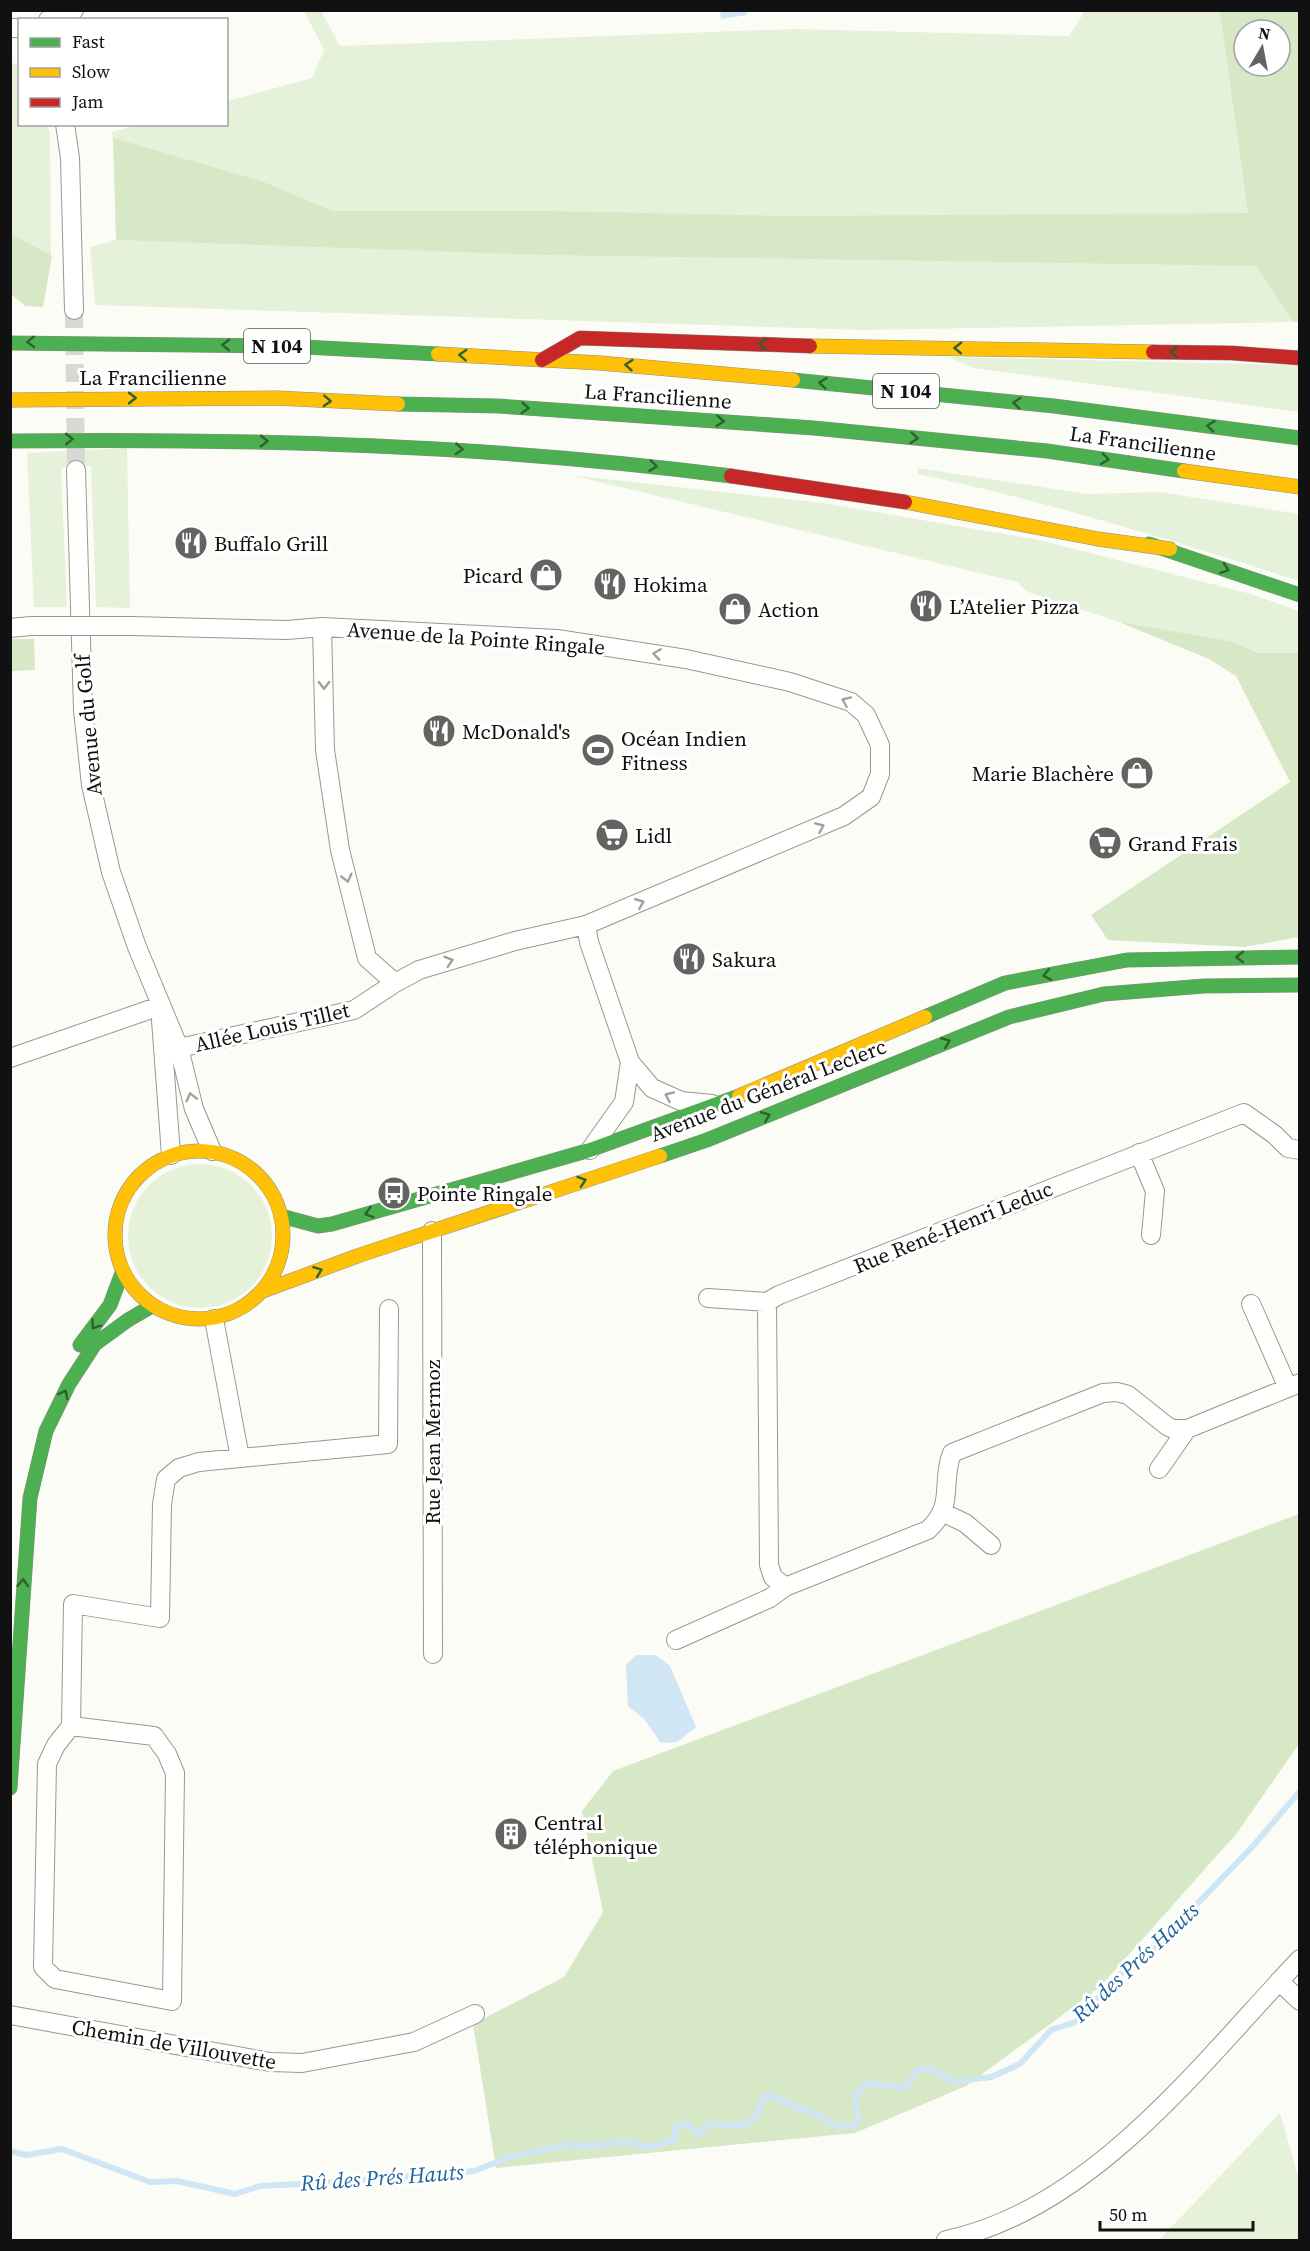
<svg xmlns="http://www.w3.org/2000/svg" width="1310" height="2251" viewBox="0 0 1310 2251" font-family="'Source Serif 4',serif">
  <rect width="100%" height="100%" fill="#fcfcf7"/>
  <!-- green -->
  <path fill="#e6f1d9" d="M 304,11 L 321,11 L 340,46 L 794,29 L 1069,36 L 1085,11 L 1259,11 L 1244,30 L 1244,66 L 1299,172 L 1224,265 L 1256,266 L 1293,322 L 864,330 L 95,305 L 90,247 L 116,240 L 138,241 L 114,155 L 112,132 L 138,125 L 226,124 L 227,101 L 312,78 L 324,50 Z
    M 10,61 L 19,67 L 20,124 L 47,125 L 50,133 L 51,255 L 11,257 Z
    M 949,357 L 1299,365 L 1299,412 L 973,368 Z
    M 127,448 L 130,608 L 96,607 L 91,466 L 61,468 L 67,607 L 34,607 L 27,453 Z
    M 918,468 L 1087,494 L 1160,492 L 1299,514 L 1299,581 C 1174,541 1047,501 918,474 Z
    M 570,475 L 823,503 L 1039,540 L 1251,594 L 1299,611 L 1299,653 L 1258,653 L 1231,641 L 1119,622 L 1028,592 L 1017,582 Z
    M128 1236a72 72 0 1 1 144 0a72 72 0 1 1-144 0Z
    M 1280,2113 L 1299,2179 L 1299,2240 L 1159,2240 Z"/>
  <!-- forest -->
  <path fill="#d7e8c7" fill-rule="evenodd" d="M 1220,11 L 1299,11 L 1299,321 L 1293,322 L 1256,266 L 547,255 L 116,240 L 113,138 L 261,181 L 333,211 L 549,211 L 784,216 L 1248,213 ZM 1244,30 L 1280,30 L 1280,66 L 1244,66 Z
    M 11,236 L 15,236 L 52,256 L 43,307 L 25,306 L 11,294 Z
    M 1119,622 L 1231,641 L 1258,653 L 1299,653 L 1299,937 L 1244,947 L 1108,940 L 1091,915 L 1290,782 L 1236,676 L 1209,659 Z
    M 34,639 L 35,670 L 11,671 L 11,639 Z
    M 1299,1514 L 1299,1744 L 1237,1833 L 1099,1988 L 966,2086 L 855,2133 L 496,2168 L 473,2024 L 564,1977 L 603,1912 L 582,1811 L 613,1771 Z"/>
  <!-- water -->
  <path fill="#d0e6f4" d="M 720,11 L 746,11 L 747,15 L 721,19 Z
    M 636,1655 L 656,1655 L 670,1666 L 696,1727 L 677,1742 L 661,1743 L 644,1719 L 628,1706 L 626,1665 Z"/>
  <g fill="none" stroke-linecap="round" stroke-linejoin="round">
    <!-- stream -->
    <path stroke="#d0e6f4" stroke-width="6" d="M 10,2151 L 26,2155 L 62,2149 L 150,2182 L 177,2181 L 235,2194 L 260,2186 L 324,2183 L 474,2171 L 510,2157 L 570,2144 L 588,2146 L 626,2142 L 650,2147 L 675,2140 L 675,2127 L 688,2124 L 699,2135 L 708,2124 L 743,2125 L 756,2117 L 764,2096 L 776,2097 L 800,2109 L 816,2113 L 835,2126 L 854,2127 L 858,2119 L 855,2095 L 867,2083 L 905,2088 L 919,2069 L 934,2070 L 954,2082 L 991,2077 L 1020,2064 L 1051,2030 L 1076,2022 L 1117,1977 L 1149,1954 L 1254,1845 L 1300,1791"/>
    <!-- street-tunnel -->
    <path stroke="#d9d9d4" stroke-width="18" stroke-dasharray="18 9" stroke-linecap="butt" d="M 74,310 L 76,470"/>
    <!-- street casing -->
    <g stroke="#979795" stroke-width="20">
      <path id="street" d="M 48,20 L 74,10
        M 10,28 L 20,28
        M 65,124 L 70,158 L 74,310
        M 76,470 L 83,710 L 91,785 L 111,872 L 137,947 L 179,1048 L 194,1109 L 212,1151
        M 132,626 L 287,630 L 322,627 L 557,639 L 686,659 L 790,682 L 851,702 L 866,715 L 880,745 L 880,774 L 871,797 L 844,816 L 586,925 L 515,941 L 419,970 L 395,983 L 354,1010 L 179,1048
        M 322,627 L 325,750 L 340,850 L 367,958 L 395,983
        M 10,628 L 31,626
        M 586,925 L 589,942 L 630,1062 L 652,1088 L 681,1101 L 712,1104
        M 161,1020 L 171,1155
        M 10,1058 L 160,1006
        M 590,1150 L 624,1102 L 630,1062
        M 1300,1150 L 1288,1148 L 1275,1135 L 1244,1113 L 779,1295 L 767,1302 L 769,1565 L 773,1577 L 785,1587 L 928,1530 C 956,1504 940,1484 952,1453 L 1103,1393 L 1117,1392 L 1128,1395 L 1167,1426 L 1173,1429 L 1187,1429 L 1300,1383
        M 1139,1153 L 1155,1191 L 1151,1235
        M 432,1231 L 433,1654
        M 708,1298 L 767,1302
        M 1251,1304 L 1288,1388
        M 214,1319 L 240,1458
        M 1159,1469 L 1187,1429
        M 942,1512 L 965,1523 L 991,1545
        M 676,1640 L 770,1598 L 785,1587
        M 71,1726 L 56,1745 L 47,1764 L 43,1967 L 55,1979 L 172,2001 L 175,1773 L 167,1754 L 154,1736 L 71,1726 L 73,1604 L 160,1618 L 162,1504 L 166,1479 L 179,1468 L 199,1462 L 388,1444 L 389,1309
        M 1279,1981 L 1300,2001
        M 10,2015 L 270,2062 L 302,2063 L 414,2042 L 475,2014
        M 946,2240 C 1092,2210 1202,2062 1300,1959"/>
    </g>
    <!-- fast casing -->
    <g stroke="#8d8d8b" stroke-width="15">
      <path id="fast" d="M 10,343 L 285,346 L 438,354
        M 793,380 L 1054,406 L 1300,438
        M 398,404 L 498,406 L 814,428 L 1047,451 L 1184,471
        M 10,441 C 251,438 492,445 731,476
        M 1149,544 L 1300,595
        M 925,1017 L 1005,983 L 1127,960 L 1300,957
        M 660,1156 L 707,1140 L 1009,1017 L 1104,994 L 1204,986 L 1300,985
        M 281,1216 L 318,1226 L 332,1224 L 590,1150 L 739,1096
        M 80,1345 L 110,1305 L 122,1273
        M 10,1788 L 30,1498 L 46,1431 L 69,1384 L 95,1344 L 128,1320 L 152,1306"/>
    </g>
    <!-- slow casing -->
    <g stroke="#8d8d8b" stroke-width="15">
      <path id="slow" d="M 810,346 L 1153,352
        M 438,354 L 600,363 L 793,380
        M 10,400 L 276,398 L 398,404
        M 1184,471 L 1300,487
        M 905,502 L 1098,539 L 1170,549
        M 739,1096 L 925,1017
        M115 1235a84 84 0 1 1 168 0a84 84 0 1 1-168 0Z
        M 263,1291 L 360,1255 L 660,1156"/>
    </g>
    <!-- jam casing -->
    <g stroke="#8d8d8b" stroke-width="15">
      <path id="jam" d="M 1153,352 L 1232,353 L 1300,358
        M 542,360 L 580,338 L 810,346
        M 731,476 L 905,502"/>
    </g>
    <!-- street -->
    <use href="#street" stroke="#fffffe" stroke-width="18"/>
    <!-- fast -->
    <use href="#fast" stroke="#4caf50" stroke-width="14"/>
    <!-- slow -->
    <use href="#slow" stroke="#ffc107" stroke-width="14"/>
    <!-- jam -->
    <use href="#jam" stroke="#c62828" stroke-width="14"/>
    <!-- street-bridge casing -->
    <g stroke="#979795" stroke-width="20" stroke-linecap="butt">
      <path id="street-bridge" d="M 31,626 L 132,626"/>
    </g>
    <!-- street-bridge -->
    <use href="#street-bridge" stroke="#fffffe" stroke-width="18"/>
  </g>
  <!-- one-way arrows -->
  <defs><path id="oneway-chevron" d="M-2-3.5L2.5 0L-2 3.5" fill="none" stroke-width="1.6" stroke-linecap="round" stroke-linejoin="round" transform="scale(1.5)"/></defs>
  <g stroke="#2e6030">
    <use href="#oneway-chevron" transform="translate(31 342) rotate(178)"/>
    <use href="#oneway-chevron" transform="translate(763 344) rotate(-178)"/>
    <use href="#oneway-chevron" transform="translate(226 345) rotate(-179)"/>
    <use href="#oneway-chevron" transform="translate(958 348) rotate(-179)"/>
    <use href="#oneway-chevron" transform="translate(1174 352) rotate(-179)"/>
    <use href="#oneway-chevron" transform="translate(463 355) rotate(-177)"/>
    <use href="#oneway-chevron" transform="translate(629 365) rotate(-175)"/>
    <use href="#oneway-chevron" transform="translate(823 383) rotate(-174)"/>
    <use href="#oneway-chevron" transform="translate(132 398)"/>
    <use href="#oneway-chevron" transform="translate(327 401) rotate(3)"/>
    <use href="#oneway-chevron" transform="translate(1017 403) rotate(-174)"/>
    <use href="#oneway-chevron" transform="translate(525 408) rotate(4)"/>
    <use href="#oneway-chevron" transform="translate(720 421) rotate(4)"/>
    <use href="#oneway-chevron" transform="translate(1211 426) rotate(-173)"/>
    <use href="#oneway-chevron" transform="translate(914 438) rotate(6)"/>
    <use href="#oneway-chevron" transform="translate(69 439) rotate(-1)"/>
    <use href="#oneway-chevron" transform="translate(264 441) rotate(1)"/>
    <use href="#oneway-chevron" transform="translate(459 449) rotate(3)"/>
    <use href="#oneway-chevron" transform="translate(1105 459) rotate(8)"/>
    <use href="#oneway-chevron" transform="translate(653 466) rotate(7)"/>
    <use href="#oneway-chevron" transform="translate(1225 569) rotate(19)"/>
    <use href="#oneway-chevron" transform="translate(1240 957) rotate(-180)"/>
    <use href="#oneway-chevron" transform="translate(1047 975) rotate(169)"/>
    <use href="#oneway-chevron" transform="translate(946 1042) rotate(-22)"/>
    <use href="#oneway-chevron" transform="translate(766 1116) rotate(-22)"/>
    <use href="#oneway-chevron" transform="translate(582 1181) rotate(-18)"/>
    <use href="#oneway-chevron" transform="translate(369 1213) rotate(164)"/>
    <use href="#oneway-chevron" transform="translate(318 1271) rotate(-21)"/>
    <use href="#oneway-chevron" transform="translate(95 1325) rotate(126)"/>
    <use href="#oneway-chevron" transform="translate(64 1394) rotate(-63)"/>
    <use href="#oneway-chevron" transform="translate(23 1583) rotate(-87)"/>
  </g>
  <g stroke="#a0a09f">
    <use href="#oneway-chevron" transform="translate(657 654) rotate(-172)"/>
    <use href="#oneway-chevron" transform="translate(324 685) rotate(89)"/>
    <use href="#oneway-chevron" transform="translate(846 701) rotate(-156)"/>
    <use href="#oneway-chevron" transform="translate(820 827) rotate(-23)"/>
    <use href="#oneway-chevron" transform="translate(347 878) rotate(76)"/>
    <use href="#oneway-chevron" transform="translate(640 903) rotate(-22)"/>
    <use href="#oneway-chevron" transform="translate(449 961) rotate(-17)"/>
    <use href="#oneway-chevron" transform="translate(669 1096) rotate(-156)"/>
    <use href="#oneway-chevron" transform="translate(191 1097) rotate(-104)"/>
  </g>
  <!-- icons -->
  <defs>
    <g id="restaurant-disc" transform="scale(1.725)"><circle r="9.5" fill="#636362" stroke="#fff"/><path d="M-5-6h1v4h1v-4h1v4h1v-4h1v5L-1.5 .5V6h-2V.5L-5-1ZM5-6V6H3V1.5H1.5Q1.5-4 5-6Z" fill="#fff"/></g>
    <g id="shop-disc" transform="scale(1.725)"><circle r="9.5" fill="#636362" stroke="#fff"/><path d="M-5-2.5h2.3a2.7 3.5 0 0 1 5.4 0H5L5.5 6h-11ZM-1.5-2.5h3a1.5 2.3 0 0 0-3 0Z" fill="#fff"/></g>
    <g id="stadium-disc" transform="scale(1.725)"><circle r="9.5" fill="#636362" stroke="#fff"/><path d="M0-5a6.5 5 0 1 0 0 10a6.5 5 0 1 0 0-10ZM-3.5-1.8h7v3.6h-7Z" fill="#fff"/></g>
    <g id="supermarket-disc" transform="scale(1.725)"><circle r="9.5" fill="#636362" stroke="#fff"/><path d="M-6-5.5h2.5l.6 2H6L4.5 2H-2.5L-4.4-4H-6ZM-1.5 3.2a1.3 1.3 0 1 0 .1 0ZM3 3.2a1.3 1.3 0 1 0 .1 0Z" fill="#fff"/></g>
    <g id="bus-disc" transform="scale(1.725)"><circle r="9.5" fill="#636362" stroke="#fff"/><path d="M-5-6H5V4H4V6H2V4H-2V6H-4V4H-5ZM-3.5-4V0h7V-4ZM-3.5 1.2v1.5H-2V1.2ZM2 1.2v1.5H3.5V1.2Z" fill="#fff"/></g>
    <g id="building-disc" transform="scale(1.725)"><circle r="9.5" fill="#636362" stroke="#fff"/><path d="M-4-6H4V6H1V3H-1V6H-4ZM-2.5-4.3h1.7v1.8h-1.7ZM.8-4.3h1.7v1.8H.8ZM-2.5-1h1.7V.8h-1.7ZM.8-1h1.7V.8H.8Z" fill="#fff"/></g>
  </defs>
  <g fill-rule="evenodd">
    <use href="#restaurant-disc" x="191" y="543"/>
    <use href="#shop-disc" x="546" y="575"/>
    <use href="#restaurant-disc" x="610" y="584"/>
    <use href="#restaurant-disc" x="926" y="606"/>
    <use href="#shop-disc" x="735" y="609"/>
    <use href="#restaurant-disc" x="439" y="731"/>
    <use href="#stadium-disc" x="598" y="750"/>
    <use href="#shop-disc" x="1137" y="773"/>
    <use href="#supermarket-disc" x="612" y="835"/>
    <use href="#supermarket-disc" x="1105" y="843"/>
    <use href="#restaurant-disc" x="689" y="959"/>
    <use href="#bus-disc" x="394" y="1193"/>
    <use href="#building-disc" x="511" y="1834"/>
  </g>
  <g text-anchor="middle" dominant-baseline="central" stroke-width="6" stroke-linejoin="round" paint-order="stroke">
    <!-- shield labels -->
    <g fill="#fff" stroke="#585858" stroke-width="1.5">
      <rect x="244" y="329" width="66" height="34" rx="4.5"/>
      <rect x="873" y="374" width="66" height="34" rx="4.5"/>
    </g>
    <g font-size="20" font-weight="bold" fill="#111">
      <text x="277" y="346">N 104</text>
      <text x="906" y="391">N 104</text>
    </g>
    <!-- street labels -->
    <g font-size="21" fill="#111" stroke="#fff">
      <text x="153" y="377">La Francilienne</text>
      <text transform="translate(658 396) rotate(4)">La Francilienne</text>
      <text transform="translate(1143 443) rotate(8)">La Francilienne</text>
      <text transform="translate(476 638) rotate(4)">Avenue de la Pointe Ringale</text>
      <text transform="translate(88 725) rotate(-95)">Avenue du Golf</text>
      <text transform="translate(272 1027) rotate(-13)">Allée Louis Tillet</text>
      <text transform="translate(768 1090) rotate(-21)">Avenue du Général Leclerc</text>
      <text transform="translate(953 1227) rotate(-22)">Rue René-Henri Leduc</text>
      <text transform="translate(432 1442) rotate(-90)">Rue Jean Mermoz</text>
      <text transform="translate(174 2044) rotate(10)">Chemin de Villouvette</text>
    </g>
    <!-- poi labels -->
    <g font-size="21" fill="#111" stroke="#fff" text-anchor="start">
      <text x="214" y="543">Buffalo Grill</text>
      <text x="523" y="575" text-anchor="end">Picard</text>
      <text x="633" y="584">Hokima</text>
      <text x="949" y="606">L’Atelier Pizza</text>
      <text x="758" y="609">Action</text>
      <text x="462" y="731">McDonald's</text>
      <text x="621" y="738">Océan Indien<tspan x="621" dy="24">Fitness</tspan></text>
      <text x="1114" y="773" text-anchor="end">Marie Blachère</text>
      <text x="635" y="835">Lidl</text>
      <text x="1128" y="843">Grand Frais</text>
      <text x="712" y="959">Sakura</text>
      <text x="417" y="1193">Pointe Ringale</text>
      <text x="534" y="1822">Central<tspan x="534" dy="24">téléphonique</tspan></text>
    </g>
    <!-- water labels -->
    <g font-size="22" font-style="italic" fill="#21639c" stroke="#fff">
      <text transform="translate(1135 1962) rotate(-43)">Rû des Prés Hauts</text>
      <text transform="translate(382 2177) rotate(-4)">Rû des Prés Hauts</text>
    </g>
  </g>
  <!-- border -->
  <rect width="1310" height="2251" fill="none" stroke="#111111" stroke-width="24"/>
  <!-- legend -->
  <rect x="18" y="18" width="210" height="108" fill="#ffffff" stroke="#a0a0a0" stroke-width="1.5"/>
  <rect x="30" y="38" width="30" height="9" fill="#4caf50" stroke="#a0a0a0" stroke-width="1.5"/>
  <text x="72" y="48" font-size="18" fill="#111111">Fast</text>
  <rect x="30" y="68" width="30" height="9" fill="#ffc107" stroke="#a0a0a0" stroke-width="1.5"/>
  <text x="72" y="78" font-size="18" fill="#111111">Slow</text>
  <rect x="30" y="98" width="30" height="9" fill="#c62828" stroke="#a0a0a0" stroke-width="1.5"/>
  <text x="72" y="108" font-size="18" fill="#111111">Jam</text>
  <!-- north arrow -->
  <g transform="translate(1262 48) rotate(10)"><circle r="28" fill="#ffffff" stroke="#a0a0a0" stroke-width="1.5"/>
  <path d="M0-4.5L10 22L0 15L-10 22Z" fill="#636362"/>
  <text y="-9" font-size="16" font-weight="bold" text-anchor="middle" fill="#111111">N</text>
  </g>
  <!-- scale -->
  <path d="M1100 2221v9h153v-9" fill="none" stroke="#111111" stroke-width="3"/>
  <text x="1109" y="2221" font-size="18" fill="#111111" stroke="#ffffff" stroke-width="4.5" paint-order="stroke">50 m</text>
</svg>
